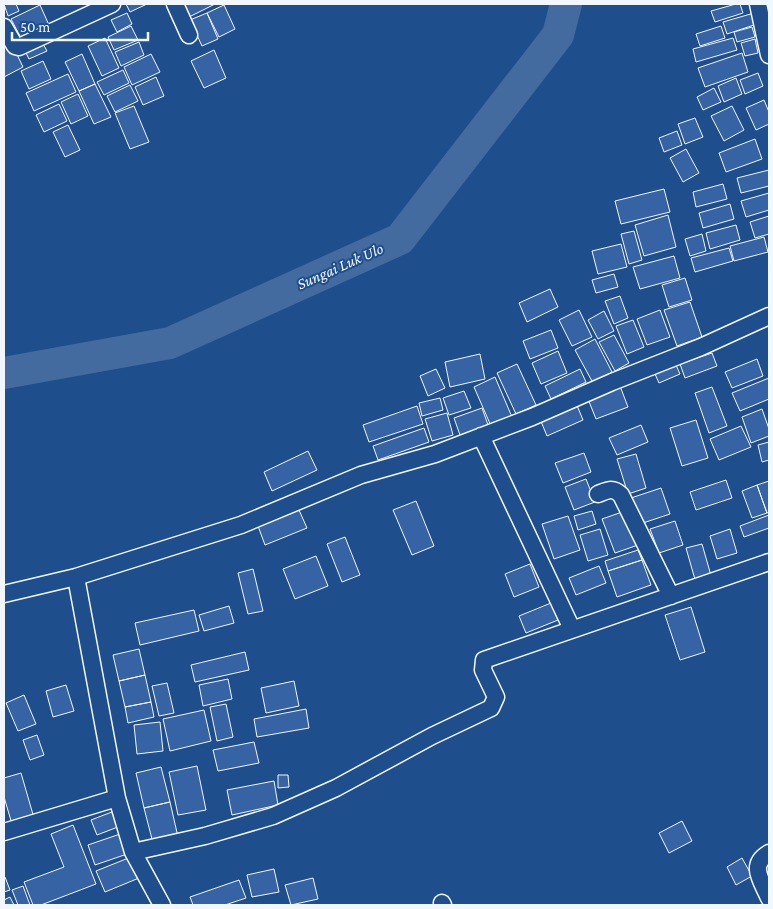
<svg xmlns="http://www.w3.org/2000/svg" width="773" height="909" viewBox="0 0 773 909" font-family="'Crimson Pro',serif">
  <rect width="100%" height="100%" fill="#1f4e8c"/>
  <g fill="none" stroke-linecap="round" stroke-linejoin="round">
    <!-- river -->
    <path stroke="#446ba0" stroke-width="32" d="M 4,373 L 170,343 L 400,239 L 558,35 L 566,4"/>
  </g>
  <!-- building -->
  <path fill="#3563a3" stroke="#f2f6ff" d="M 4,4 L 16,4 L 19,11 L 8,16 Z
    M 126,4 L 147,4 L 130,12 Z
    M 186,4 L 215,4 L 185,19 L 179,7 Z
    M 736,4 L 740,4 L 743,13 L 715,22 L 711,11 Z
    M 40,5 L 49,25 L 21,38 L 11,19 Z
    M 224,5 L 235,29 L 219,37 L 207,13 Z
    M 127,13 L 132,24 L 117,32 L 111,20 Z
    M 207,13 L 218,39 L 202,46 L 190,20 Z
    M 754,13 L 757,24 L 727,34 L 723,22 Z
    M 131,26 L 138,40 L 114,50 L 108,37 Z
    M 721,26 L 725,38 L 700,46 L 696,34 Z
    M 752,27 L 755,37 L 737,42 L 734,32 Z
    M 37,33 L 47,51 L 29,59 L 20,41 Z
    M 7,34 L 23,67 L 4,77 L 4,36 Z
    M 105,38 L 119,68 L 102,76 L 88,46 Z
    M 733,38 L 737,50 L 696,62 L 693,49 Z
    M 755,39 L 758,53 L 745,56 L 741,43 Z
    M 139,42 L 144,55 L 121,66 L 115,52 Z
    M 214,50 L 226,78 L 204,88 L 191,61 Z
    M 742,53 L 748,72 L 705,87 L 698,68 Z
    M 82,54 L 95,84 L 79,91 L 65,62 Z
    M 151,54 L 160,72 L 132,85 L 124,67 Z
    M 43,61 L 51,79 L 29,89 L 21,71 Z
    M 123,70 L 129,83 L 104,95 L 97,82 Z
    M 758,73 L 763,86 L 745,94 L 740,80 Z
    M 68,74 L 76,92 L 34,111 L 26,93 Z
    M 156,77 L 164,96 L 143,105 L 135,87 Z
    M 736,78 L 742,94 L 724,102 L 718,86 Z
    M 95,84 L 111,117 L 94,124 L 79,91 Z
    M 130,85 L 138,101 L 115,112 L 107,96 Z
    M 714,88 L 721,102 L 703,110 L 697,97 Z
    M 78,94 L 88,116 L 71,124 L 61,102 Z
    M 764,100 L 769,112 L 769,124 L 756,130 L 746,108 Z
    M 59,104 L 67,121 L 44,132 L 36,115 Z
    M 134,106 L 149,142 L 130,149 L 115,113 Z
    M 732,106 L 744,130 L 724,141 L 711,116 Z
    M 695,118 L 703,137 L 685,144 L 678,124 Z
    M 68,125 L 80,150 L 65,157 L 53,132 Z
    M 677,131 L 682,145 L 664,152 L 659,138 Z
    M 755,139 L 762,159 L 726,172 L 719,153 Z
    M 686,149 L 699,173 L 683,182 L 670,158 Z
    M 769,170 L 769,186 L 741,193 L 737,178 Z
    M 723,184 L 727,199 L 696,207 L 693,192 Z
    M 664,189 L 670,212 L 621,224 L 615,201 Z
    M 769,193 L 769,210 L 746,217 L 741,201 Z
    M 730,204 L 734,219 L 703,228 L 699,213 Z
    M 668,215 L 676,247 L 644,256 L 635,225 Z
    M 769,216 L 769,234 L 755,238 L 750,222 Z
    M 736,225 L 740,240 L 710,249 L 706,233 Z
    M 634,231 L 642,260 L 629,264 L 621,234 Z
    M 702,234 L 706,251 L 690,256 L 685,239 Z
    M 764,237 L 768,252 L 734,261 L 730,246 Z
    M 621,244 L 627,267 L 598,274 L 592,251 Z
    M 729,248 L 733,261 L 695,272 L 691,258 Z
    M 674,256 L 680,278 L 640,289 L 633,267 Z
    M 614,274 L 618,287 L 596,293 L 592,280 Z
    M 685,278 L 692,300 L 669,307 L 662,285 Z
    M 550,289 L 558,307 L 527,322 L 519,303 Z
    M 620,296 L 628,318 L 614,324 L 605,301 Z
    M 690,302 L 702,337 L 677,346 L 664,310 Z
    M 579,310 L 592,337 L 572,346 L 559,320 Z
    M 660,310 L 670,337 L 647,345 L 637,319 Z
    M 604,311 L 614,331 L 598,339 L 588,320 Z
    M 633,320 L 644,347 L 627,354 L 616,326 Z
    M 551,330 L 558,348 L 530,359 L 523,341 Z
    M 614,335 L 629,363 L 615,371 L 599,342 Z
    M 595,339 L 612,372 L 593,383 L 575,350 Z
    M 558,351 L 567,373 L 541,384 L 532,363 Z
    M 712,353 L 717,366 L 685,378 L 680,364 Z
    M 480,354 L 485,379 L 450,387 L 445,362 Z
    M 757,359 L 763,376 L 732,388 L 725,372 Z
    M 517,364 L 536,405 L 516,414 L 497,373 Z
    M 676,365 L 680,374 L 659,383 L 655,374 Z
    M 436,369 L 445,388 L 428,396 L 420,376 Z
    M 580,369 L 586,382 L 551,399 L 545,386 Z
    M 495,377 L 512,417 L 491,426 L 474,387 Z
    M 769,378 L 769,399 L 740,411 L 732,393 Z
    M 620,386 L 628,407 L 596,419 L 588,399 Z
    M 712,387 L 727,426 L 709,433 L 695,393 Z
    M 464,391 L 471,408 L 449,415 L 443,398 Z
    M 440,398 L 443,410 L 422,416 L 419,403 Z
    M 576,403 L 583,420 L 547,436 L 540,419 Z
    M 417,406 L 423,424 L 369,442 L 363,425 Z
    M 482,408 L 488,425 L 460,435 L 454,418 Z
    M 762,409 L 769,429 L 769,436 L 751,443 L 742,417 Z
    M 447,413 L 453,435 L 432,441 L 425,419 Z
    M 696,420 L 708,458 L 682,466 L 670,428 Z
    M 641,425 L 648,442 L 617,455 L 609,438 Z
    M 741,426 L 751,447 L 719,460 L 710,439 Z
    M 424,428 L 429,442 L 378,460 L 373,446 Z
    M 769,442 L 769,460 L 762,462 L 758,445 Z
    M 308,451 L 317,470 L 272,491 L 264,472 Z
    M 584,453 L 591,472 L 563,483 L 555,463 Z
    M 636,454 L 646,488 L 628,494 L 617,459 Z
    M 586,479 L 595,502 L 574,510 L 565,487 Z
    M 726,480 L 732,498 L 696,510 L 690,492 Z
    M 769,481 L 769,512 L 767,513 L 757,485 Z
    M 757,485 L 767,513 L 752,518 L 742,491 Z
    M 661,488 L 670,514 L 637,525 L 628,499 Z
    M 416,501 L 434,546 L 412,555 L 393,510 Z
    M 299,510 L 307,528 L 265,545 L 258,526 Z
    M 592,511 L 596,524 L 578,530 L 574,516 Z
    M 625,511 L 638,545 L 615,553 L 602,519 Z
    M 769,515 L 769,528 L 744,537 L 740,526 Z
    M 568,516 L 580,550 L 554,559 L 542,524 Z
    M 675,521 L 683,545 L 659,553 L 650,529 Z
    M 600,529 L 608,555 L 588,561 L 580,535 Z
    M 730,529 L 737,553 L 717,559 L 710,536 Z
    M 345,537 L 360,575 L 342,582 L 327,544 Z
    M 702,544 L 712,579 L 696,583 L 686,548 Z
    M 638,550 L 642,560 L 608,571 L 605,561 Z
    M 316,556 L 328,586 L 295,599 L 283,569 Z
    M 642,560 L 651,585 L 617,597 L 608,571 Z
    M 530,564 L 539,587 L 514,597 L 505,574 Z
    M 599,566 L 606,583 L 576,595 L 569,578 Z
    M 253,569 L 263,611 L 248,614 L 238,573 Z
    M 551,603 L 558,620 L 526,633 L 519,616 Z
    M 229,606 L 234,623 L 204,631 L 199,615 Z
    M 691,607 L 705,652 L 680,660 L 665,615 Z
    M 194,610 L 199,631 L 140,645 L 135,623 Z
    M 139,649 L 145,675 L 119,681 L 113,655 Z
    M 245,652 L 249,670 L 195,682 L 191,665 Z
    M 145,675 L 151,702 L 125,707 L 119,681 Z
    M 228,679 L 232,699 L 203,706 L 199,685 Z
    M 294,681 L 299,706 L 266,713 L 261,688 Z
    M 167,683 L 174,713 L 159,716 L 152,686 Z
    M 66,685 L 74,711 L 53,717 L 46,691 Z
    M 24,695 L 36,724 L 18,731 L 6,703 Z
    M 151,702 L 154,717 L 128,723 L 125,707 Z
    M 226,704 L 233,737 L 217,741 L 210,707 Z
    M 306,709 L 309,728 L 257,737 L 254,719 Z
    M 204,710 L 211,741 L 170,751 L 163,719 Z
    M 160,722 L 163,751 L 137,754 L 134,725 Z
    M 37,735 L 44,755 L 30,760 L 23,740 Z
    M 254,742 L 259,763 L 218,771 L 213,750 Z
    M 197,766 L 206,810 L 178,815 L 169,772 Z
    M 161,767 L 170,802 L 144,808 L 136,773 Z
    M 21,773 L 34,818 L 12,824 L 4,797 L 4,778 Z
    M 278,775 L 288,775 L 289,787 L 278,788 Z
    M 274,781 L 278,805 L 232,815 L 227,790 Z
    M 170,802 L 178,837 L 153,843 L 144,808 Z
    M 117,810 L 123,825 L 97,835 L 91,820 Z
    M 682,821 L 692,841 L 669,853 L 659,833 Z
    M 73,825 L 96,884 L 41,905 L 33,905 L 24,882 L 64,867 L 51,834 Z
    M 123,833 L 130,853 L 95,865 L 88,845 Z
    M 131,857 L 139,878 L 105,892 L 96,871 Z
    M 742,858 L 752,876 L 736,885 L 727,867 Z
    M 274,869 L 279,892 L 252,897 L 247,875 Z
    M 4,877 L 5,877 L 10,890 L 4,892 Z
    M 313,878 L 318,899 L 291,905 L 285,885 Z
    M 239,880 L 246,898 L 225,905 L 193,905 L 190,897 Z
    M 23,886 L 30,905 L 18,905 L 12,890 Z
    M 10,897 L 14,905 L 4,905 L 4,900 Z"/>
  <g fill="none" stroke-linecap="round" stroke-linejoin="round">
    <!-- street casing -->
    <g stroke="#f2f6ff" stroke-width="19">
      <path id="street" d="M 175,4 L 189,35
        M 758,4 L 769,55
        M 4,27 L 15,46 L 19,47 L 112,4
        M 481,436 L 572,629
        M 598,494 C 608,490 613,487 621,495 L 671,596
        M 76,577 L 117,798 L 133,852 L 162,905
        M 4,594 L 76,577 L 241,525 L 361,475 L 435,454 L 532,417 L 612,382 L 701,347 L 769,316
        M 4,832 L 117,798
        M 133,852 L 205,836 L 273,816 L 336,788 L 432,736 L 491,708 L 496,697 L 483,670 L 484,660 L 769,562
        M 769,853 C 748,865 762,881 769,898
        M 442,903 L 443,905"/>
    </g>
    <!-- street -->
    <use href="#street" stroke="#1f4e8c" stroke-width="16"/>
  </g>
  <g text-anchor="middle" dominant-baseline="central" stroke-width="4" stroke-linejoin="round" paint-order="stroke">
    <!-- water labels -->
    <g font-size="16" font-style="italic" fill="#f2f6ff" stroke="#1f4e8c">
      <text transform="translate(340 266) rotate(-24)">Sungai Luk Ulo</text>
    </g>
  </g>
  <!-- border -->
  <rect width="773" height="909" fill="none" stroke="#f2f6ff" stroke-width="10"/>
  <!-- scale -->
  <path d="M12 32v8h136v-8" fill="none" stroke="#f2f6ff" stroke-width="2.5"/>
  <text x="20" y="32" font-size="15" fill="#f2f6ff" stroke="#1f4e8c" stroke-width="4" paint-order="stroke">50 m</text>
</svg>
